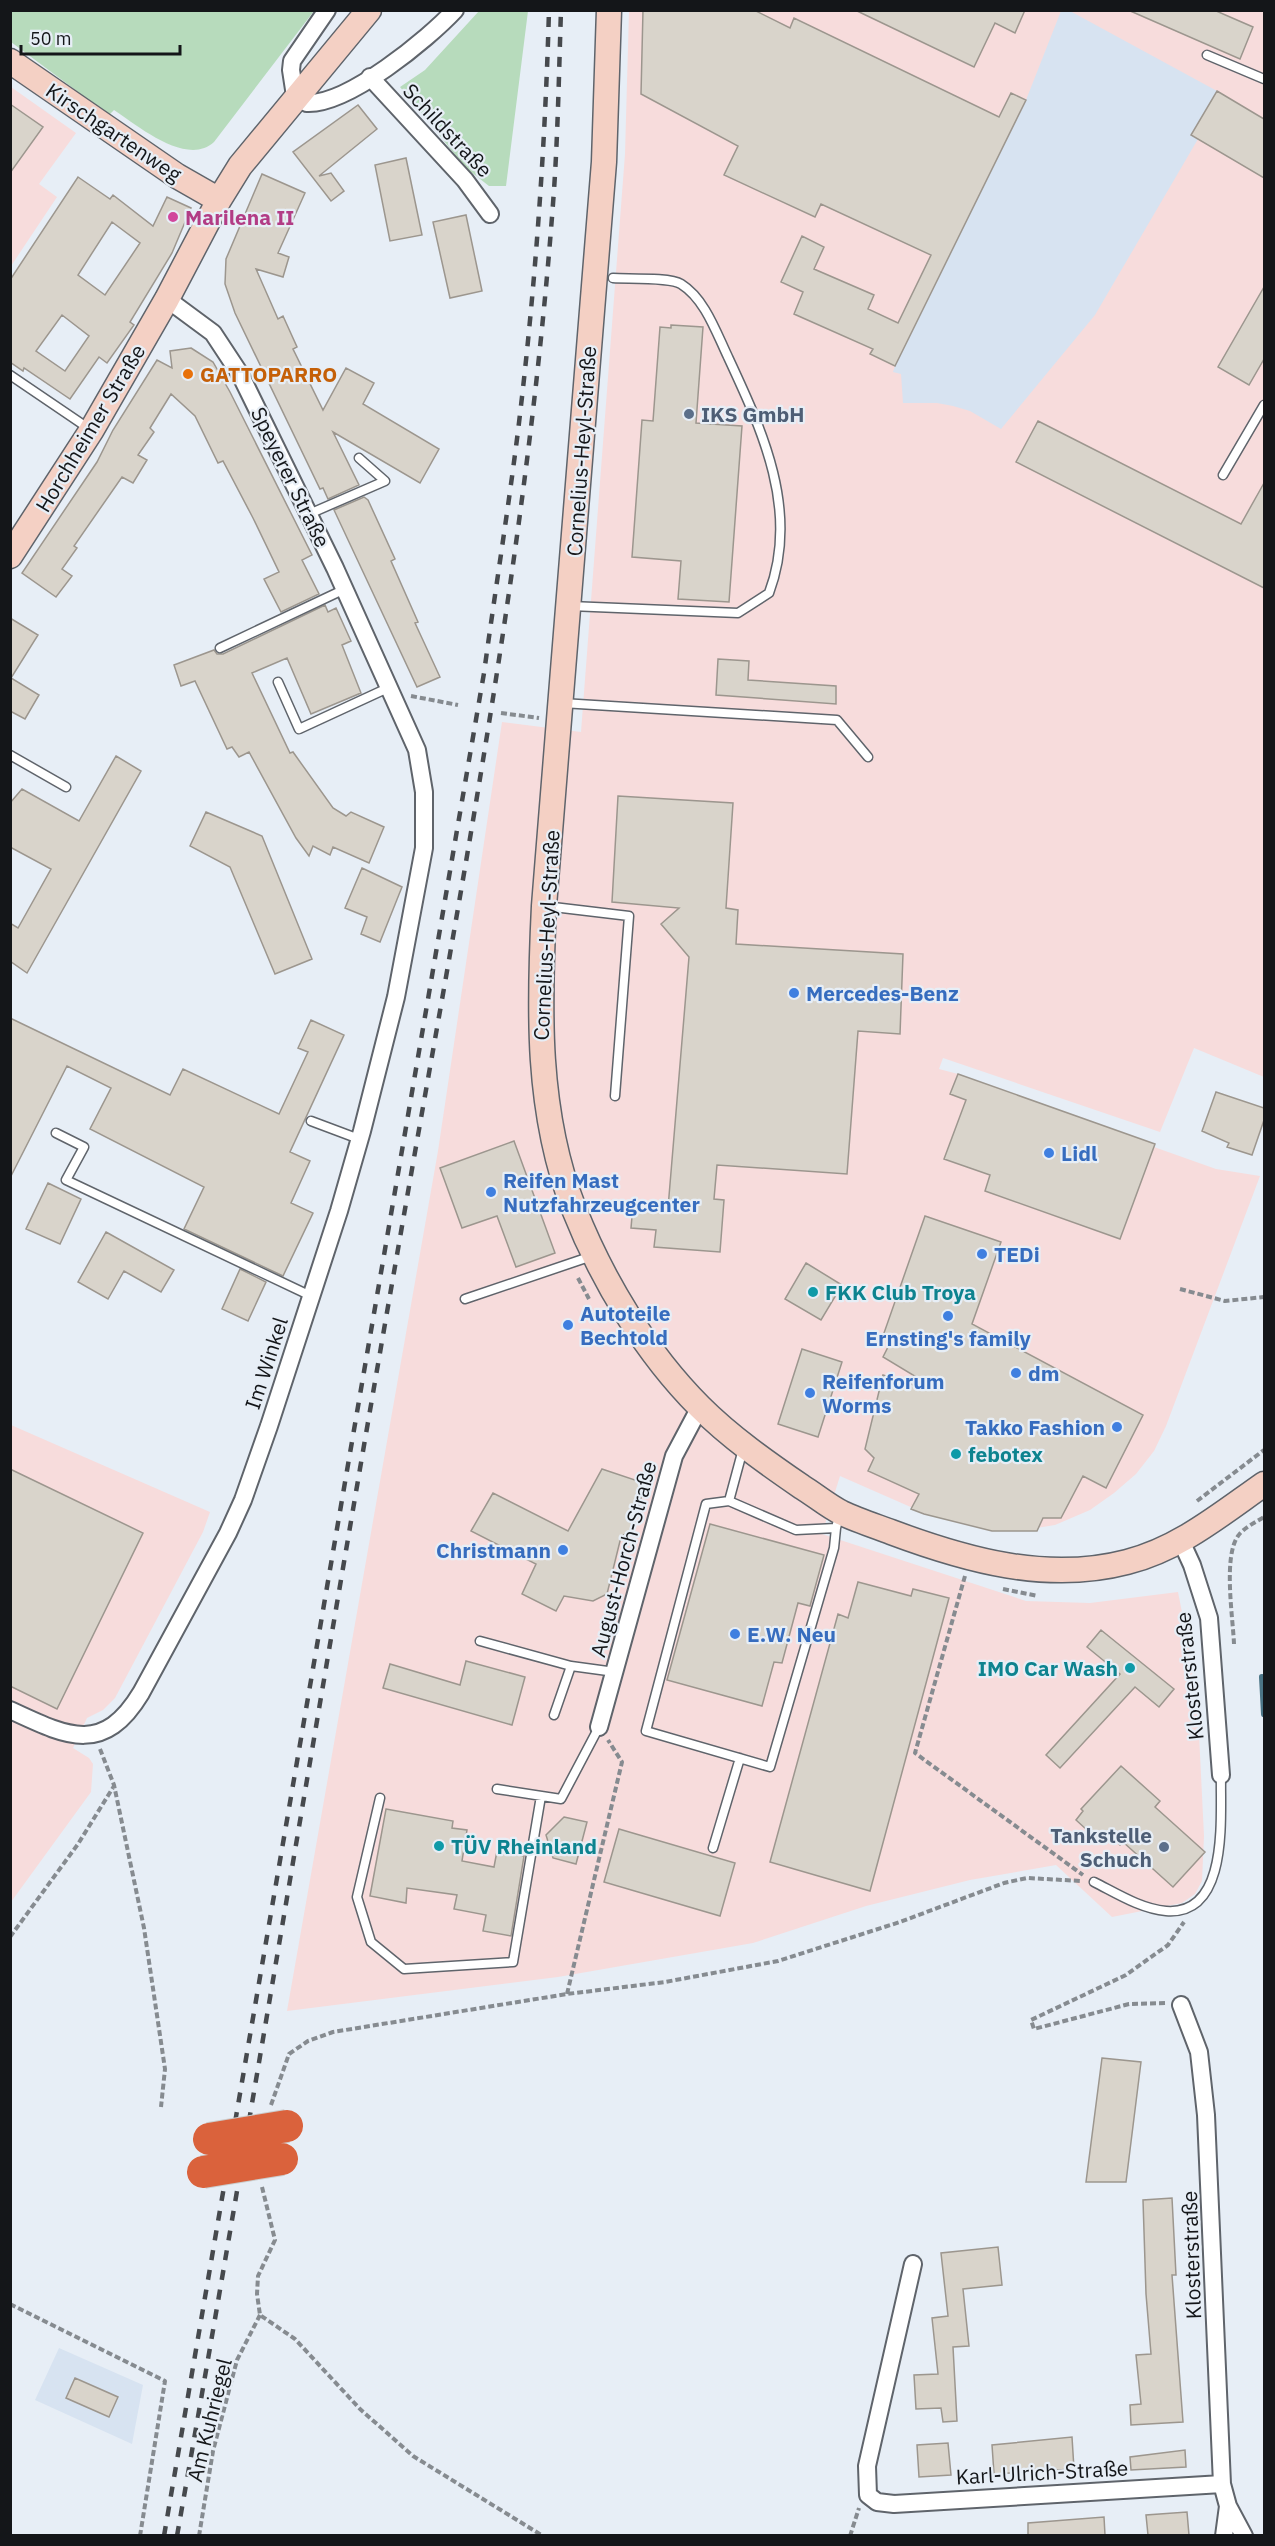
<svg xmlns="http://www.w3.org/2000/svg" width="1275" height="2546" viewBox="0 0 1275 2546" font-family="'IBM Plex Sans',sans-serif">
  <rect width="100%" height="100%" fill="#e7eef6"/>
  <!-- commercial -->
  <path fill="#f7dcdc" d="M 629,11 L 1264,11 L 1264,1077 L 1194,1048 L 1160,1132 L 943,1058 L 939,1069 L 958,1074 L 1155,1144 L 1154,1147 L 1216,1169 L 1260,1176 L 1166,1426 L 1154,1451 L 1136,1474 L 1114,1493 L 1090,1510 L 1055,1525 L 1018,1531 L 999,1530 L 922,1512 L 840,1476 L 822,1534 L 1026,1601 L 1090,1603 L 1178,1592 L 1190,1653 L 1199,1734 L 1204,1836 L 1202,1881 L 1195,1894 L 1182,1903 L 1112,1917 L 1056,1865 L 970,1880 L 866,1906 L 753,1943 L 558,1977 L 287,2011 L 438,1151 L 502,722 L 581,732 L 625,154 Z
    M 11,87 L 76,133 L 39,184 L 57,197 L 11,266 Z
    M 11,1425 L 210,1512 L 203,1532 L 115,1698 L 103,1710 L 87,1718 L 73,1748 L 89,1758 L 93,1764 L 91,1792 L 11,1902 Z"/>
  <!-- built -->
  <path fill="#d7e3f1" d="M 1061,11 L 1070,11 L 1217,91 L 1191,135 L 1198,139 L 1095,315 L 1001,429 L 970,411 L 953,406 L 937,403 L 903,403 L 901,374 L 893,372 L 895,366 L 1026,100 Z
    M 59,2348 L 143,2385 L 132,2444 L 35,2400 Z"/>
  <!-- green -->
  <path fill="#b7dbbc" d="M 11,11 L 314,11 L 214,142 C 187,167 138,126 114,110 L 109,115 L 11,42 Z
    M 479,11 L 528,11 L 506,186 L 489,186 L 466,168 L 400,87 L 425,70 Z"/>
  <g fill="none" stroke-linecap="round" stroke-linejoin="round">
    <!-- stream -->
    <path stroke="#4b7586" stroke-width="6" d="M 1262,1677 L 1264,1714"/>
  </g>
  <!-- building -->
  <path fill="#d9d4cb" stroke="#9c968e" stroke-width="1.5" fill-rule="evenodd" d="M 643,10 L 754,10 L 790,28 L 794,18 L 999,117 L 1011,93 L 1026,100 L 895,366 L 870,354 L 873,349 L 794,314 L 803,292 L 781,282 L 802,236 L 824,247 L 814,269 L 874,295 L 868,309 L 898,323 L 931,255 L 821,204 L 815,217 L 724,175 L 738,146 L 641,94 Z
    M 855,10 L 1025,10 L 1015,33 L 995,23 L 974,67 Z
    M 1128,10 L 1214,10 L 1253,27 L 1240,59 Z
    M 1217,91 L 1264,119 L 1264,178 L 1191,135 Z
    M 10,104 L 43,127 L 10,173 Z
    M 358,105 L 377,129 L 319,176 L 331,173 L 344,191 L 331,201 L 293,152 Z
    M 406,158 L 422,235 L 390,241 L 375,165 Z
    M 262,174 L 305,193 L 278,253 L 289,257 L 283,277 L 256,269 L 278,319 L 283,316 L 297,347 L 293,349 L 323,410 L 346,368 L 374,383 L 363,404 L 439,449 L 420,483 L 333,432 L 359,485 L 328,499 L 323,488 L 320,489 L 235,313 L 225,284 L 226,259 Z
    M 78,177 L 110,199 L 113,195 L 153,226 L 167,197 L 191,208 L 172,253 L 130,322 L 134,325 L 107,363 L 99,357 L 70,399 L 24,368 L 23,371 L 10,362 L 10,280 ZM 112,222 L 140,243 L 105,295 L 78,275 ZM 62,315 L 89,336 L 65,371 L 36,351 Z
    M 466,215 L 482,291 L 450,298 L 433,222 Z
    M 1264,287 L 1264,359 L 1249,385 L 1218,367 Z
    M 671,325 L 703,327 L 696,423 L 742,426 L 729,602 L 678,599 L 681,561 L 632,557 L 642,420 L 653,421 L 660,327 L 671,328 Z
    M 191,348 L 213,362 L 230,392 L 312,555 L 302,560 L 319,594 L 281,612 L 264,579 L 279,572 L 253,518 L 223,461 L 218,463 L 195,416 L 171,394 L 150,428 L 154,432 L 138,455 L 147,460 L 133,483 L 122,477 L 74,546 L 77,548 L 62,569 L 72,576 L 56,597 L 22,573 L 97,462 L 113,430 L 157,360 L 172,368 L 170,351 Z
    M 1038,421 L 1241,524 L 1264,483 L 1264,588 L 1016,462 Z
    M 364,497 L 368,500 L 395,559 L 391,561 L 418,622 L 415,623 L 440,677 L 417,687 L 334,510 Z
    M 325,605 L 328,612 L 336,608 L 351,641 L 342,645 L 361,693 L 311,714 L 287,658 L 252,673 L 290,753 L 293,752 L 333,808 L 346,816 L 351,812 L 384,827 L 369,863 L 333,847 L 330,855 L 313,846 L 309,856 L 296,838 L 249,752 L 239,757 L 232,747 L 227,749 L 195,681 L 181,686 L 174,665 L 214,650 L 217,654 L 223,654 Z
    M 10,618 L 38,635 L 11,678 L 39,695 L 25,719 L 10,711 Z
    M 718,659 L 749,661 L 748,680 L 836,686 L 836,704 L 716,695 Z
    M 116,756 L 141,771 L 27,973 L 10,961 L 10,923 L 18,928 L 51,869 L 10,847 L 10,803 L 22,789 L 79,821 Z
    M 618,796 L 733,803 L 726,908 L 738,910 L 736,944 L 903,954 L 900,1034 L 858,1031 L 847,1174 L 717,1165 L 714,1199 L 724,1200 L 720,1252 L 654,1247 L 656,1230 L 631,1228 L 633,1205 L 668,1208 L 689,957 L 661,924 L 679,908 L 612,902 Z
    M 206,812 L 262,836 L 312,959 L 275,974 L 230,867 L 190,846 Z
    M 362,868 L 402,887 L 380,942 L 361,934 L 367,917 L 345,908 Z
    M 10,1018 L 170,1095 L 183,1069 L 279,1114 L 308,1052 L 298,1048 L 311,1020 L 344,1035 L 290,1152 L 310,1161 L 291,1203 L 313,1213 L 283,1276 L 184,1229 L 204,1187 L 90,1129 L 111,1088 L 67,1066 L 10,1178 Z
    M 958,1074 L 1155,1144 L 1120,1239 L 985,1191 L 990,1175 L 944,1159 L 966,1100 L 950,1094 Z
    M 1216,1092 L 1264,1108 L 1264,1120 L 1252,1155 L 1227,1147 L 1229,1143 L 1202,1131 Z
    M 514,1141 L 555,1253 L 516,1267 L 497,1216 L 462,1228 L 440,1168 Z
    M 48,1183 L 81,1199 L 60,1244 L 26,1229 Z
    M 925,1216 L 1001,1242 L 972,1324 L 1143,1415 L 1106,1488 L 1083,1476 L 1061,1518 L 1043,1518 L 1037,1531 L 992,1531 L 924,1514 L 911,1509 L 919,1494 L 868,1471 L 874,1458 L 865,1449 L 883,1375 L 920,1387 L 923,1381 L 883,1357 L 893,1337 L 884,1333 Z
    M 106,1232 L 174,1270 L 161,1292 L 124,1271 L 108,1299 L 78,1282 Z
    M 806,1263 L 842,1285 L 821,1320 L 785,1299 Z
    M 240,1269 L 266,1282 L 248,1321 L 222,1309 Z
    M 802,1349 L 842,1362 L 818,1437 L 778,1424 Z
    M 10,1469 L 143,1533 L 57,1709 L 10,1686 Z
    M 602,1469 L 638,1481 L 642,1494 L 633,1528 L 621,1537 L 607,1594 L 593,1601 L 564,1596 L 556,1611 L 522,1594 L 536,1564 L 471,1531 L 493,1493 L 568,1531 Z
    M 710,1524 L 824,1555 L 810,1606 L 798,1603 L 782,1663 L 774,1662 L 762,1706 L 667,1680 Z
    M 858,1582 L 911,1596 L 913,1589 L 949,1598 L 870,1891 L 770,1862 L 838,1614 L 848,1618 Z
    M 1101,1630 L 1174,1689 L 1159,1707 L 1135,1687 L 1060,1768 L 1046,1755 L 1120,1674 L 1087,1647 Z
    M 466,1661 L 525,1677 L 512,1725 L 383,1688 L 390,1664 L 460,1685 Z
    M 1121,1766 L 1160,1801 L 1155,1807 L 1205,1852 L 1173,1887 L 1123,1842 L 1120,1845 L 1106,1832 L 1099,1841 L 1076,1820 L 1083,1811 L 1081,1809 Z
    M 386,1809 L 453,1821 L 452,1828 L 467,1830 L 462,1861 L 494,1867 L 497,1851 L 524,1856 L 511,1936 L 483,1931 L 486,1915 L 454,1909 L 457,1895 L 407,1888 L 406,1903 L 370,1896 Z
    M 564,1817 L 587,1822 L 576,1864 L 553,1858 L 546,1835 Z
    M 619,1829 L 735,1863 L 720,1916 L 604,1882 Z
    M 1102,2058 L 1141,2062 L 1126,2182 L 1086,2182 Z
    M 1172,2198 L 1176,2275 L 1172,2275 L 1183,2422 L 1131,2425 L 1130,2405 L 1141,2404 L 1136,2355 L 1151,2354 L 1146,2294 L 1143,2200 Z
    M 998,2247 L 1002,2285 L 963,2289 L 969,2346 L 953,2347 L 957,2421 L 943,2422 L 941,2408 L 916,2409 L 914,2375 L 938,2374 L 932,2318 L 948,2316 L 941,2253 Z
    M 75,2378 L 118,2397 L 109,2417 L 66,2398 Z
    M 1072,2437 L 1074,2469 L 994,2474 L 992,2445 Z
    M 948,2443 L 951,2475 L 919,2477 L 917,2445 Z
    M 1185,2450 L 1186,2467 L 1131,2470 L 1130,2457 Z
    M 1187,2512 L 1189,2535 L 1148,2535 L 1146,2515 Z
    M 1104,2517 L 1105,2535 L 1028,2535 L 1028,2523 Z"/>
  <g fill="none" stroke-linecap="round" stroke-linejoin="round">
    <!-- lane casing -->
    <g stroke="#5f646b" stroke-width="11">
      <path id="lane" d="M 1207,55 L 1264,79
        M 10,375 L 91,430
        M 1223,475 L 1264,405
        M 309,514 L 385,481 L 359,458
        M 570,606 L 738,613 L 769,593 C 800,511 762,430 728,357 C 716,332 705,299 681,284 C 670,277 628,279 613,278
        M 220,648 L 345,589
        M 278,682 L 299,729 L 390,687
        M 562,703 L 837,720 L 868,757
        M 10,755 L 66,787
        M 545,906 L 629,916 L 615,1096
        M 311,1121 L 359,1139
        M 56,1133 L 84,1147 L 66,1180 L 311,1296
        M 465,1299 L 592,1256
        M 743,1449 L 729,1501 L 796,1530 L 836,1528 L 837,1524
        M 729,1501 L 706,1504 L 646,1731 L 770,1767 L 834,1548 L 836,1528
        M 480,1641 L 571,1666 L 615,1672
        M 554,1715 L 571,1666
        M 497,1789 L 561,1799 L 599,1727
        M 380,1798 L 357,1897 L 371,1942 L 404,1969 L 513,1962 L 541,1796
        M 713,1848 L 740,1758
        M 1094,1882 C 1116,1893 1141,1909 1166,1911 C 1230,1916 1220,1816 1221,1775"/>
    </g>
    <!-- street casing -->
    <g stroke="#5f646b" stroke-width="20">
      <path id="street" d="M 327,10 L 292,61 L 291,70 L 295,96 L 307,103 C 348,105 428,39 455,10
        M 370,77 L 465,180 L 490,214
        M 1181,1541 L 1192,1565 L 1209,1618 L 1221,1775
        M 10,1710 C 66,1736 103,1756 141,1693 L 228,1533 L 243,1500 L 269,1426 L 339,1211 L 362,1131 L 396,997 L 424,848 L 424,792 L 417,750 L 335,568 L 240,374 L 213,333 L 167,299
        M 599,1727 L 674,1456 L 700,1407
        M 1181,2005 L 1199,2052 L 1206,2115 L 1222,2484 L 1228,2506 L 1244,2536
        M 913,2264 L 867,2466 L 868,2495 L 877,2502 L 894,2504 L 1222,2484
        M 1224,2536 L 1228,2506"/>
    </g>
    <!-- secondary casing -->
    <g stroke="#5f646b" stroke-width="27">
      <path id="secondary" d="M 609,10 L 604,162 L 544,906 C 539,1008 536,1112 574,1209 C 602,1280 646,1353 700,1407 C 730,1437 767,1463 802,1487 C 815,1495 828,1506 842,1513 C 857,1520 875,1526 891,1532 C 966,1560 1047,1583 1127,1562 C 1179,1549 1221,1514 1264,1484
        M 10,61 L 177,176 L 219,200
        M 10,556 L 91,431 L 167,299 L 219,200 L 240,166 L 369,10"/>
    </g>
    <!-- path -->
    <path stroke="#868b90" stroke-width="4" stroke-dasharray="6 3" stroke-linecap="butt" d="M 411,696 L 458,705
      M 501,713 L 539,718
      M 578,1278 L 589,1299
      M 1180,1289 L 1225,1301 L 1264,1297
      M 1197,1501 L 1264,1450
      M 965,1576 L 915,1753 L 1083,1875
      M 1003,1589 L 1038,1596
      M 1234,1644 C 1233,1618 1223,1557 1238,1536 C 1243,1528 1256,1522 1264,1517
      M 100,1749 L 114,1785 L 144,1928 L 165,2069 L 161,2107
      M 10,1937 L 78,1844 L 114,1786
      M 567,1994 L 622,1762 L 608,1740
      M 1165,2003 L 1129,2004 L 1034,2029 L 1031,2020 L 1126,1975 L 1168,1945 L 1184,1922
      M 271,2105 L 289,2054 L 308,2041 L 333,2032 L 567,1994 L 665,1982 L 778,1961 L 900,1922 L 1004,1883 L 1027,1878 L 1081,1881
      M 262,2187 L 275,2240 L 258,2276 L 257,2294 L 260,2315 L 295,2339 L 360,2409 L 413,2456 L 543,2536
      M 10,2304 L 165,2381 L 140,2536
      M 199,2536 L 213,2451 L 237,2360 L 260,2315
      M 850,2536 L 859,2508"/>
    <!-- lane -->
    <use href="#lane" stroke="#fff" stroke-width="8"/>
    <!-- street -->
    <use href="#street" stroke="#fff" stroke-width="16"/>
    <!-- secondary -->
    <use href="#secondary" stroke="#f4d0c4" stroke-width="24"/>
    <!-- rail -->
    <path stroke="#46494d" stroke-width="4.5" stroke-dasharray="10 10" stroke-linecap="butt" d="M 164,2536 L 484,673 C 495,592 508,511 518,431 C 535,291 545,151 549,10
      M 177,2536 C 254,2101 325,1666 401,1232 C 461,887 529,540 554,190 C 558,130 559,70 561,10"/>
    <!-- highway-bridge casing -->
    <g stroke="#cbcccc" stroke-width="34" stroke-linecap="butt">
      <path id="highway-bridge" d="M 209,2139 L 287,2126
        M 203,2172 L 282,2159"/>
    </g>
    <!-- highway-bridge -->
    <use href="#highway-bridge" stroke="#da623c" stroke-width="32"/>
  </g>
  <!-- markers -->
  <circle fill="#d1479c" stroke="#e7eef6" stroke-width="2" cx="173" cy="217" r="6"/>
  <circle fill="#e8710a" stroke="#e7eef6" stroke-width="2" cx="188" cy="374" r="6"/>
  <g fill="#5c6f8a" stroke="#e7eef6" stroke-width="2">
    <circle cx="689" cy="414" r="6"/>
    <circle cx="1164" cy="1847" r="6"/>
  </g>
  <g fill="#3f7fe0" stroke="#e7eef6" stroke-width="2">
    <circle cx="794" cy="993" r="6"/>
    <circle cx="1049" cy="1153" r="6"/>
    <circle cx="491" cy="1192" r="6"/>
    <circle cx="982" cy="1254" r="6"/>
    <circle cx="948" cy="1316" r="6"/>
    <circle cx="568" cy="1325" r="6"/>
    <circle cx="1016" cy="1373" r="6"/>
    <circle cx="810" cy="1393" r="6"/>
    <circle cx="1117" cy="1427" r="6"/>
    <circle cx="563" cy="1550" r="6"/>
    <circle cx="735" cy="1634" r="6"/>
  </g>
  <g fill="#0f9aa8" stroke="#e7eef6" stroke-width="2">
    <circle cx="813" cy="1292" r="6"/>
    <circle cx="956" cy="1454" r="6"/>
    <circle cx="1130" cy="1668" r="6"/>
    <circle cx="439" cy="1846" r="6"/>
  </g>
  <g text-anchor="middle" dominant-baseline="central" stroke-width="4.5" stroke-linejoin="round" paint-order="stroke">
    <!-- street labels -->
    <g font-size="21" fill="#141619" stroke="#e7eef6">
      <text transform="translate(448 130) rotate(47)">Schildstraße</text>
      <text transform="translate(114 132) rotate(34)">Kirschgartenweg</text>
      <text transform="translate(90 428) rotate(-59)">Horchheimer Straße</text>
      <text transform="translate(581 451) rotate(-86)">Cornelius-Heyl-Straße</text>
      <text transform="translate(291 477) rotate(64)">Speyerer Straße</text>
      <text transform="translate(546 935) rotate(-87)">Cornelius-Heyl-Straße</text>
      <text transform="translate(266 1363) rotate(-72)">Im Winkel</text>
      <text transform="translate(623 1559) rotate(-75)">August-Horch-Straße</text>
      <text transform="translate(1189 1676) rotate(-96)">Klosterstraße</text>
      <text transform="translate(1191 2255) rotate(-92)">Klosterstraße</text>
      <text transform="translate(209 2420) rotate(-76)">Am Kuhriegel</text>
      <text transform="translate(1042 2472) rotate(-3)">Karl-Ulrich-Straße</text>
    </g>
    <!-- hotel labels -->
    <g font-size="21" font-weight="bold" fill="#b23c85" stroke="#e7eef6" text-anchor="start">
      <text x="185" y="217">Marilena II</text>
    </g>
    <!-- food labels -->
    <g font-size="21" font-weight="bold" fill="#c56008" stroke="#e7eef6" text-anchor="start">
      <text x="200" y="374">GATTOPARRO</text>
    </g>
    <!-- service labels -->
    <g font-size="21" font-weight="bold" fill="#4e5e75" stroke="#e7eef6" text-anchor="start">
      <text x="701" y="414">IKS GmbH</text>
      <text x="1152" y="1835" text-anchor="end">Tankstelle<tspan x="1152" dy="24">Schuch</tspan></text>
    </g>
    <!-- shop labels -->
    <g font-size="21" font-weight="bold" fill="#366cbe" stroke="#e7eef6" text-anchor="start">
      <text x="806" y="993">Mercedes-Benz</text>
      <text x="1061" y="1153">Lidl</text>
      <text x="503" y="1180">Reifen Mast<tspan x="503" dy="24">Nutzfahrzeugcenter</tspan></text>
      <text x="994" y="1254">TEDi</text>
      <text x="580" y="1313">Autoteile<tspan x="580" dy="24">Bechtold</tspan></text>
      <text x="948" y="1338" text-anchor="middle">Ernsting's family</text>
      <text x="1028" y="1373">dm</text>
      <text x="822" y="1381">Reifenforum<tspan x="822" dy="24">Worms</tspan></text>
      <text x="1105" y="1427" text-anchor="end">Takko Fashion</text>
      <text x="551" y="1550" text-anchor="end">Christmann</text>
      <text x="747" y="1634">E.W. Neu</text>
    </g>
    <!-- culture labels -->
    <g font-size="21" font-weight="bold" fill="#0d838f" stroke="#e7eef6" text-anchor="start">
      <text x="825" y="1292">FKK Club Troya</text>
      <text x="968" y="1454">febotex</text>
      <text x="1118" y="1668" text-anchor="end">IMO Car Wash</text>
      <text x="451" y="1846">TÜV Rheinland</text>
    </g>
  </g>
  <!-- border -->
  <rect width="1275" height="2546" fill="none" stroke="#141619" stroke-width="24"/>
  <!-- scale -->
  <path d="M21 45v9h159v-9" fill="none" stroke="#141619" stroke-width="3"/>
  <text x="30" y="45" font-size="18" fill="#141619" stroke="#e7eef6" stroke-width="4.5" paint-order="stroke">50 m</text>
</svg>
